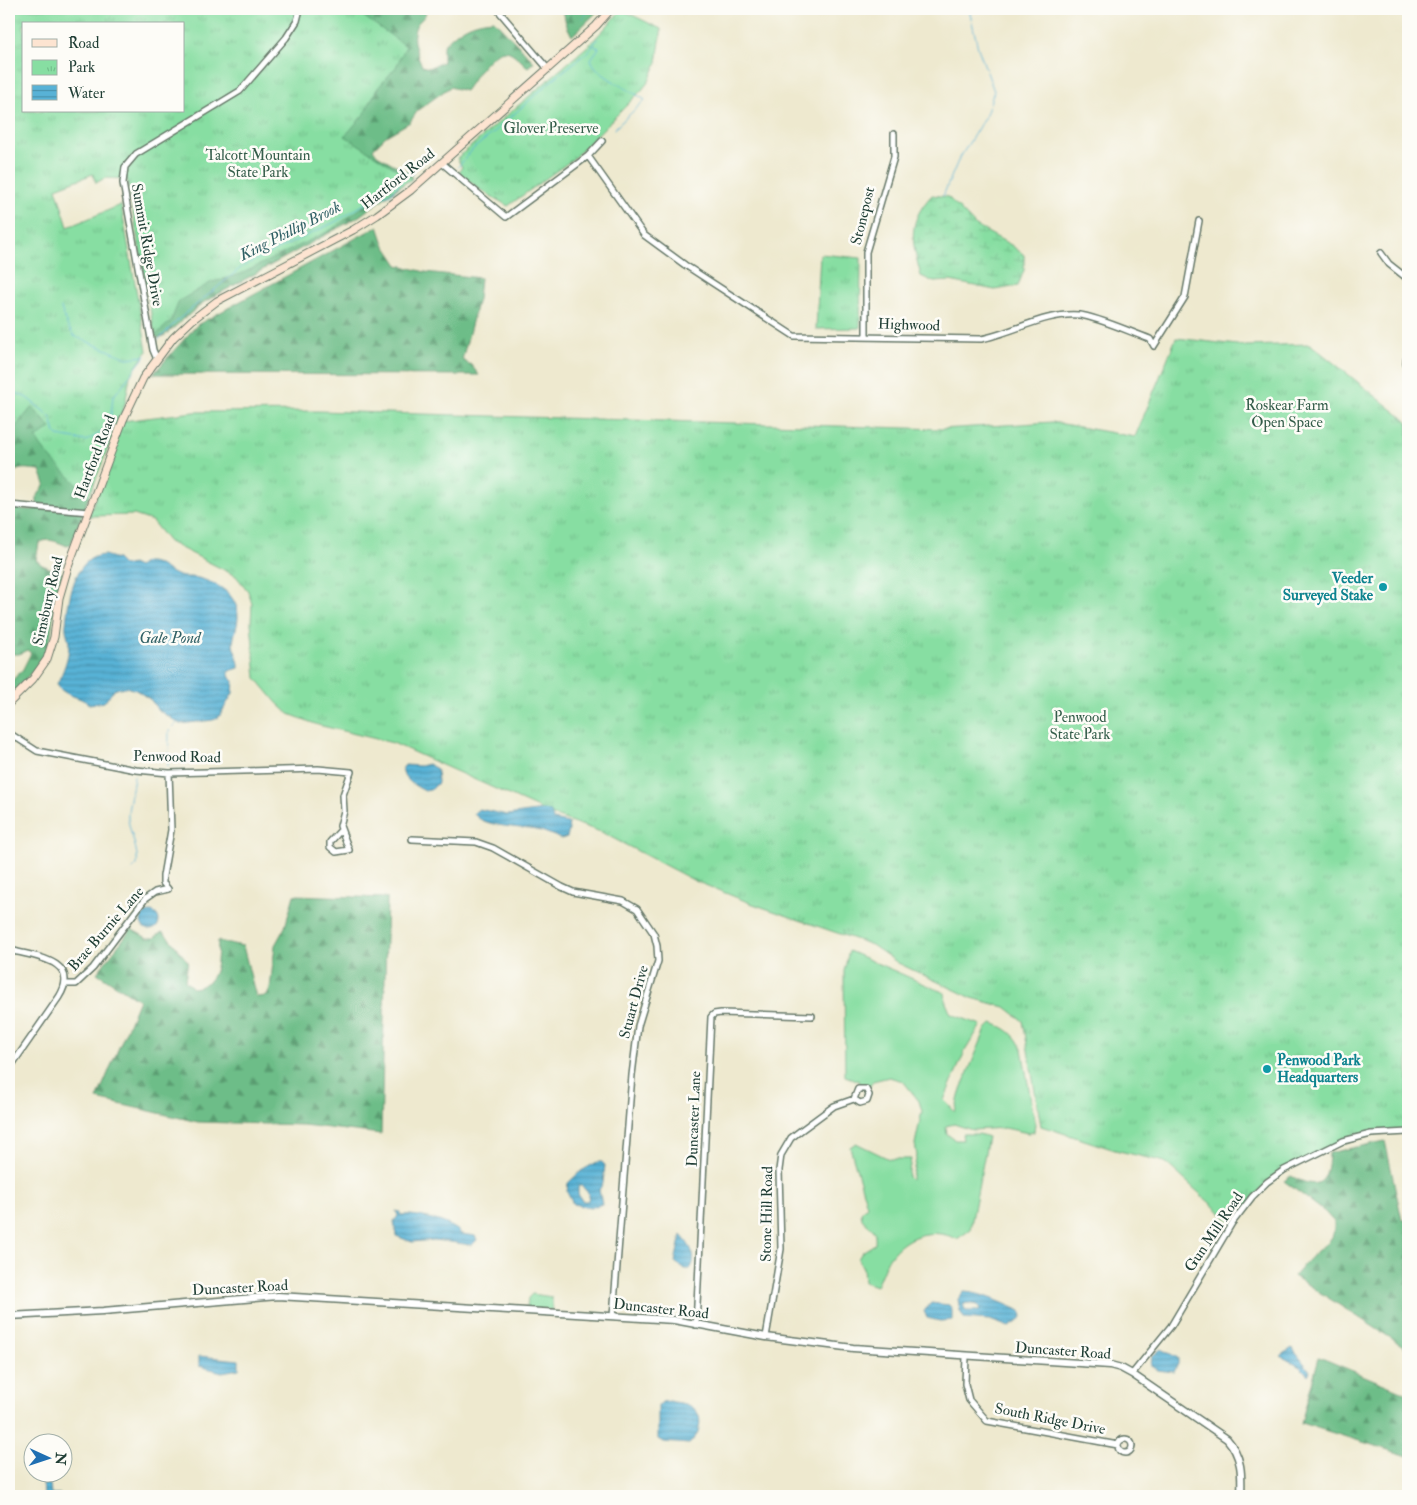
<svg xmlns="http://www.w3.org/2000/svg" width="1417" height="1505" viewBox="0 0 1417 1505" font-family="'IM FELL Double Pica',serif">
  <defs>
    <pattern id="forest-firs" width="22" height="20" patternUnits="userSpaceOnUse" patternTransform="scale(1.25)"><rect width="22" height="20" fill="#6dbd88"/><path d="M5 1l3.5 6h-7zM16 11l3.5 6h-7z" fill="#599b70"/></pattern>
    <pattern id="wetland-marsh" width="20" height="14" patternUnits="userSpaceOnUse" patternTransform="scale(1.25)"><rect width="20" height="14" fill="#87dea2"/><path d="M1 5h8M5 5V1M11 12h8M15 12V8" fill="none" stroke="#74bf8c"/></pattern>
    <pattern id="park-tufts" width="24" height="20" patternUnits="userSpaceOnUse" patternTransform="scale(1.25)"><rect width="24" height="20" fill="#87dea2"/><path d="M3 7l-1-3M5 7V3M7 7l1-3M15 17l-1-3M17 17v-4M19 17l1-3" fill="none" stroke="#74bf8c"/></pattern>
    <pattern id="water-rules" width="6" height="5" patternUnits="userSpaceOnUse" patternTransform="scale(1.25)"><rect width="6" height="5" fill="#58b2d6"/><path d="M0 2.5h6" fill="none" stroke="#4892ae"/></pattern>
  </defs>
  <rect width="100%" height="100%" fill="#fdfcf7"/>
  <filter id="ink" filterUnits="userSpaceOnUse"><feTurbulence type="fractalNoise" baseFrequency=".02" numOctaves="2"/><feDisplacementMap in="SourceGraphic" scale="10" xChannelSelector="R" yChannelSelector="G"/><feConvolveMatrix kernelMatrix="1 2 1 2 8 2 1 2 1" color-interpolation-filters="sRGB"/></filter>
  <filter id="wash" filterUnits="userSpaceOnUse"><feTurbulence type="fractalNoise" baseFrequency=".0096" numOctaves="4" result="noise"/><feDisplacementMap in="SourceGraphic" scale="20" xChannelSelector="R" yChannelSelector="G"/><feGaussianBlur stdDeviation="1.12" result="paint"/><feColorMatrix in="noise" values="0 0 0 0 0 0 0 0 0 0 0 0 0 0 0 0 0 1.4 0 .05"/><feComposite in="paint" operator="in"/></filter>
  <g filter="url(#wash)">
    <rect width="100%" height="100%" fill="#eee9cf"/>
    <!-- grass -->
    <path fill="#87dea2" stroke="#538e6b" d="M 849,951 L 945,993 L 946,1003 L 951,1014 L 981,1025 L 965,1051 L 944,1100 L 955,1112 L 961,1089 L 986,1029 L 992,1023 C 1007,1028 1016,1035 1022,1049 L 1035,1123 L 1034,1132 L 1028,1133 L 1005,1128 L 972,1130 L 954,1124 L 946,1126 L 947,1134 L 955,1140 L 963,1140 L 962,1134 L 979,1134 L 988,1137 L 970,1230 L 957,1239 C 932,1227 905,1235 889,1258 C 883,1267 881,1277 876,1286 L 864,1282 L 863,1268 L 858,1259 L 862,1252 L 875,1244 C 876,1226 872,1231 862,1219 L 861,1212 L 867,1206 L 850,1147 L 856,1143 L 889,1159 L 911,1159 L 908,1177 L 911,1180 L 917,1156 L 915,1144 L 922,1111 L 919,1101 L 903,1081 L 889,1077 L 873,1081 L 867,1091 L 862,1088 L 859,1081 L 845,1076 L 844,971 Z
      M 532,1294 L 552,1297 L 552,1310 L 527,1308 L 528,1298 Z"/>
    <!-- forest -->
    <path fill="url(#forest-firs)" stroke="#467d5e" d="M 307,9 L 426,9 C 427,18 419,19 416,26 C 410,40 417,53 422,66 L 428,68 L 443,62 L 443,46 C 458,29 472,21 494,20 L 534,62 L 528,67 C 522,63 514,52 506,51 C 490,50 473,81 465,91 L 450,87 L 418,110 L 410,122 L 386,136 L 373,149 L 377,155 L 411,174 L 412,178 L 358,217 L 204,302 L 164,336 L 157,338 L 155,336 Z
      M 563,9 L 600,9 L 572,36 L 566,24 Z
      M 378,226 L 384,244 L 398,265 L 425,272 L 480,278 L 478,299 L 462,360 L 471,365 L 479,375 L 153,374 L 197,325 Z
      M 9,401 L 124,404 L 71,544 L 67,546 C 58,542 48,537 39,543 L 36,560 L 42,565 L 62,573 L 55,599 L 50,642 L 43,660 L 9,697 L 9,684 L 23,669 L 31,653 L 27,650 L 19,654 L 9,654 L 9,508 L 31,510 L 37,508 L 37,497 L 45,484 L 40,470 C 26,469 15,465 9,480 Z
      M 294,895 L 387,898 L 381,1134 L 303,1125 L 198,1122 L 97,1099 L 139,1000 L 97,973 L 131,929 L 147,938 L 154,938 L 162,932 C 170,936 179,953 188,961 L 185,981 L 193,988 C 219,984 217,963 218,941 L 243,946 L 256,997 L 267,996 L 270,989 L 275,945 L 285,927 Z
      M 1385,1141 L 1402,1220 L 1408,1220 L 1408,1349 L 1294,1276 C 1301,1268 1307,1260 1315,1253 C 1327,1241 1335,1242 1334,1222 L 1325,1212 L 1284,1181 L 1291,1176 C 1319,1191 1328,1184 1329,1153 Z
      M 1319,1357 L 1408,1394 L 1408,1456 L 1301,1423 Z"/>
    <!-- wetland -->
    <path fill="url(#wetland-marsh)" stroke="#538e6b" d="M 932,195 L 948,197 L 976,226 L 1011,245 L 1024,255 L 1024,270 L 1018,286 L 995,290 L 950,281 L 934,282 L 921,276 C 912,242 906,223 932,195 Z"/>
    <!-- park -->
    <path fill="url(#park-tufts)" stroke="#538e6b" fill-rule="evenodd" d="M 9,9 L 365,9 L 363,16 L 406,46 L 396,67 L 377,89 L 364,114 L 345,136 L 412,179 L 368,203 L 331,230 L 241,274 L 210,283 L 179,301 L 171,321 L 155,336 L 127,179 L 105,178 L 96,183 L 93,174 L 56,188 L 68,227 L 121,205 L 147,351 L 130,376 L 125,404 L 89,497 C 72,477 49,461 36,438 L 51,428 L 32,407 L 9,435 ZM 24,24 L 184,24 L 184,111 L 24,111 Z
      M 622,10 L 661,29 L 661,33 L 657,62 L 649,81 L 641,91 L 573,159 L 508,206 L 479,189 L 459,172 L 462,167 L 457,158 L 590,44 Z
      M 820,254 L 861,258 L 860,328 L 816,329 Z
      M 1176,338 L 1246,346 L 1310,344 L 1408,422 L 1408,1132 L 1371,1134 L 1320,1151 L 1267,1182 L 1232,1223 L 1165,1162 L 1115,1150 L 1041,1126 L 1023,1021 L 1005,1007 L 972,998 L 898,963 L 872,945 L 753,904 L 695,881 L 601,832 L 558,817 L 393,743 L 318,725 L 289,714 L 277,703 L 256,678 L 251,623 L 252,604 L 248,591 L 236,576 L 169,542 L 152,521 L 134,515 L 89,516 L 123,421 L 194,412 L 318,411 L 942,429 L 1052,422 L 1135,437 Z"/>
    <!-- water -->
    <path fill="url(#water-rules)" stroke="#3c7885" fill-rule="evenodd" d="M 104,555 L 117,559 L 124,566 L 132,564 L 138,567 C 142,565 144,562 147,562 C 159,561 168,573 179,576 C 185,578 191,576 198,578 C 217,583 238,594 238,617 C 238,626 234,633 233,643 C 233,651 240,658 239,668 L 229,671 L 229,676 L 234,681 L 233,693 L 219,717 L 213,720 L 180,724 L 157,709 L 151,700 L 136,690 L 126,687 L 115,689 L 104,702 L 89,704 C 79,695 63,697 57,684 C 63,672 69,658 69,644 C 69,638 65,631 66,625 C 68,603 73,556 104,555 Z
      M 428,764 L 437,769 L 438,783 L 432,789 L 425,791 C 415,786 404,780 402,769 L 405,765 L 420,766 Z
      M 479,809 L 507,815 L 544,810 L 551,812 L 553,820 L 568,823 L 569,830 L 567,837 L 561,839 C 557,837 541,830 536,830 C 522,827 480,827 474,813 Z
      M141 921a9 9 0 1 1 18 0a9 9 0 1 1-18 0Z
      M 597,1162 L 602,1162 L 605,1165 L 603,1183 L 599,1190 L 602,1204 L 590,1208 L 573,1204 L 567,1192 L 568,1183 L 581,1171 ZM 578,1186 L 582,1186 L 589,1194 L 588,1201 L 582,1201 L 578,1194 Z
      M 396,1211 L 400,1212 L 400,1215 C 413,1213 454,1222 461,1234 L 475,1236 L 477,1240 L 472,1245 L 434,1240 L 412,1242 L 396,1236 L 394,1221 L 398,1216 Z
      M 681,1235 C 689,1244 699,1258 690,1269 L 685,1269 L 675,1262 Z
      M 964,1292 C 984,1293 1002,1303 1021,1311 L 1022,1317 L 1019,1321 L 1009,1327 L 990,1320 L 964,1318 L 960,1311 L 958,1299 ZM 967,1303 L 978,1305 L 980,1311 L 966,1311 L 963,1305 Z
      M 931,1303 L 949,1305 L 952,1309 L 952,1320 L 940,1321 L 927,1318 L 924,1311 Z
      M 1292,1348 L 1310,1371 L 1308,1375 L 1300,1367 L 1281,1356 Z
      M 1161,1349 L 1178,1358 L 1178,1364 L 1174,1372 L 1157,1370 L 1151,1366 L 1152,1356 Z
      M 199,1356 L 239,1360 L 239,1369 L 222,1372 L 199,1366 Z
      M 670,1401 C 676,1403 684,1403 690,1406 C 706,1414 700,1436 689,1444 L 663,1442 L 658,1439 L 658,1406 L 662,1402 Z
      M 43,1484 L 50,1484 L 51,1494 L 60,1494 L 60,1496 L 44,1496 Z"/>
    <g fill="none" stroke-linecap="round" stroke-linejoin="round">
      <!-- stream -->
      <path stroke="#58b2d6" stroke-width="1" d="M 583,18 L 589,9
        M 594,46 L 599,48 L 591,59 C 595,75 631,90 645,100 L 614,129
        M 458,167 L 473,149 L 493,133 L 551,81 L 590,50 L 597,39
        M 943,196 L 958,161 L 986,115 L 994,91 L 978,48 L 969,9
        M 61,308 L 67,325 L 74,336 L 127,358 L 145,356
        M 158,340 L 179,319 L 243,266 L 337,221 L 374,198 L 391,194 L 407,173 L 414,174
        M 9,389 L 27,398 L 46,413 L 51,418 L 55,433 L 58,436 L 86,441 C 112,428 110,422 113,397 L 146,355
        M 168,766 L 169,731 L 177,723
        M 133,869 L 137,865 C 139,850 130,834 128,819 C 127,808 133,789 134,776"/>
    </g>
  </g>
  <g filter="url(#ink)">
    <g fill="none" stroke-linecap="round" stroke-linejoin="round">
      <!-- minor casing -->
      <g stroke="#67796a" stroke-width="8">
        <path id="minor" d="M 497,9 L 548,69
          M 588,156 L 644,235 L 685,265 L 794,336 L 981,339 C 1013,333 1046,312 1079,315 C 1098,317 1130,332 1150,339 L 1154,346 L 1185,297 L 1199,221
          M 442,163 L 506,217 L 588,156 L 602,141
          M 1381,253 L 1389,264 L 1408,279
          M 866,336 L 866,252 L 894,157 L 894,134
          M 1408,352 L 1406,362 L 1408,373
          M 156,357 L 153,350 L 123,183 L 125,167 L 136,154 L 240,91 L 286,38 L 297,21 L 300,9
          M 9,505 L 89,512
          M 9,733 L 37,751 L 136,770 L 169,773 L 318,769 L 351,772 L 343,795 L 344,811 L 340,826 L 349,850 L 336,852 L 330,847 L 330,842 L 341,830
          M 412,839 L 476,842 L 493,848 L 562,887 L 573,892 L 623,901 L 637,909 L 654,934 L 657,946 L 658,961 L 638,1026 L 632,1075 L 613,1316
          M 9,950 C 33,956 82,960 59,997 L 9,1069
          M 65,984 L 76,984 L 93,968 L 145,899 L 155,892 L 168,889 L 163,883 L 163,876 L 171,830 L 169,773
          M 696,1325 L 711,1017 L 714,1014 L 721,1013 L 812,1016
          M 766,1337 L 781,1249 L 779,1170 L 781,1155 L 791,1138 L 800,1131 L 834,1106 L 854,1099 L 860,1103 L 867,1101 L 869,1095 L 866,1089 L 858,1089 L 854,1099
          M 966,1357 L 965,1384 L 969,1400 L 987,1421 L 1118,1445
          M 1132,1374 L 1171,1326 L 1232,1223 L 1252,1197 L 1267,1182 L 1284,1170 L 1343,1141 L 1371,1134 L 1408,1132
          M1118 1446a7 7 0 1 1 14 0a7 7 0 1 1-14 0Z"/>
      </g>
      <!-- tertiary casing -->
      <g stroke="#67796a" stroke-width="9">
        <path id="tertiary" d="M 9,1316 L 103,1311 L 278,1296 L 674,1320 L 766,1337 L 853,1348 L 1110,1365 L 1121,1368 L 1132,1374 L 1227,1439 C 1242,1456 1242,1474 1241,1496"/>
      </g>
      <!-- secondary casing -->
      <g stroke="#67796a" stroke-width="9">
        <path id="secondary" d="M 9,703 L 33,679 L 47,659 L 54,637 L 59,598 L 68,567 L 123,420 L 143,378 L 173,338 L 192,320 L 217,301 L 353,230 L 377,215 L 411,190 L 596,26 L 611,9"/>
      </g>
      <!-- minor -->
      <use href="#minor" stroke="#fff" stroke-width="5"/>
      <!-- tertiary -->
      <use href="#tertiary" stroke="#fff" stroke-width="6"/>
      <!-- secondary -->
      <use href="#secondary" stroke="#fde4d1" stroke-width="7"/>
    </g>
  </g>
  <!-- markers -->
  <g fill="#0f9aa8" stroke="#fdfcf7" stroke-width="2">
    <circle cx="1383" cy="587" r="5"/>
    <circle cx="1267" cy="1069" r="5"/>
  </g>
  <g text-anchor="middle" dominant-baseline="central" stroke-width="5" stroke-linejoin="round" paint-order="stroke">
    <!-- park labels -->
    <g font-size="15" fill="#345d4a" stroke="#fdfcf7">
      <text x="551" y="128">Glover Preserve</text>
      <text x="258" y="155">Talcott Mountain<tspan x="258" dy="17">State Park</tspan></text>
      <text x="1287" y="405">Roskear Farm<tspan x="1287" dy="17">Open Space</tspan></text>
      <text x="1080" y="717">Penwood<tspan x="1080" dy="17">State Park</tspan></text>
    </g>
    <!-- street labels -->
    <g font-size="15" fill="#1f3d34" stroke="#fdfcf7">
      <text transform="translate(398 179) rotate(-38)">Hartford Road</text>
      <text transform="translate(863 216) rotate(-76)">Stonepost</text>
      <text transform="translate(147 245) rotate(80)">Summit Ridge Drive</text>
      <text transform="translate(909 325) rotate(2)">Highwood</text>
      <text transform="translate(95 457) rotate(-69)">Hartford Road</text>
      <text transform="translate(48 601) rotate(-77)">Simsbury Road</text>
      <text transform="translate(177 757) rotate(1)">Penwood Road</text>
      <text transform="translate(106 929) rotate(-49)">Brae Burnie Lane</text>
      <text transform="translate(634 1002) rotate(-75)">Stuart Drive</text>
      <text transform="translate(694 1119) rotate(-88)">Duncaster Lane</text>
      <text transform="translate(767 1214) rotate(-89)">Stone Hill Road</text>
      <text transform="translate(1214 1232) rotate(-56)">Gun Mill Road</text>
      <text transform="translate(240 1288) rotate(-3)">Duncaster Road</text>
      <text transform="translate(661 1309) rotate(6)">Duncaster Road</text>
      <text transform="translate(1063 1351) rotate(4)">Duncaster Road</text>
      <text transform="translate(1050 1419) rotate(11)">South Ridge Drive</text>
    </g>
    <!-- culture labels -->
    <g font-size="15" font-weight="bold" fill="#0d838f" stroke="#fdfcf7" text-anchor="end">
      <text x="1373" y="578">Veeder<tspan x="1373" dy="17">Surveyed Stake</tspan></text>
      <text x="1277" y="1060" text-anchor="start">Penwood Park<tspan x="1277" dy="17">Headquarters</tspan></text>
    </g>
    <!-- water labels -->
    <g font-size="16" font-style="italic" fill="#306065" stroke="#fdfcf7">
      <text transform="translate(290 231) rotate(-27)">King Phillip Brook</text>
      <text x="170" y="638">Gale Pond</text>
    </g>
  </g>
  <!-- margin -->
  <rect width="1417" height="1505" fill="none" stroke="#fdfcf7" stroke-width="30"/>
  <!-- legend -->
  <rect x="22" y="22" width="162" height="90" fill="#fdfcf7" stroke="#a4b0a9"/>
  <rect x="32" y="39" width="25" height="8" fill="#fde4d1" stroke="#a4b0a9"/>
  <text x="68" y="48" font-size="15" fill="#1f3d34">Road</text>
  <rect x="32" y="60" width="25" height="15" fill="url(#park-tufts)" stroke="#a4b0a9"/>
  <text x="68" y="72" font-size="15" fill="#1f3d34">Park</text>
  <rect x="32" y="85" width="25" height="15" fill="url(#water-rules)" stroke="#a4b0a9"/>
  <text x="68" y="98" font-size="15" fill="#1f3d34">Water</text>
  <!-- north arrow -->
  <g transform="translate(48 1458) rotate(93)"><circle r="24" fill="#fdfcf7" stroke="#a4b0a9"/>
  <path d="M0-4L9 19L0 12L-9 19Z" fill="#1f6fb2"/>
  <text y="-8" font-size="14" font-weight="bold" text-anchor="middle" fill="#1f3d34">N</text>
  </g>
</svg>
